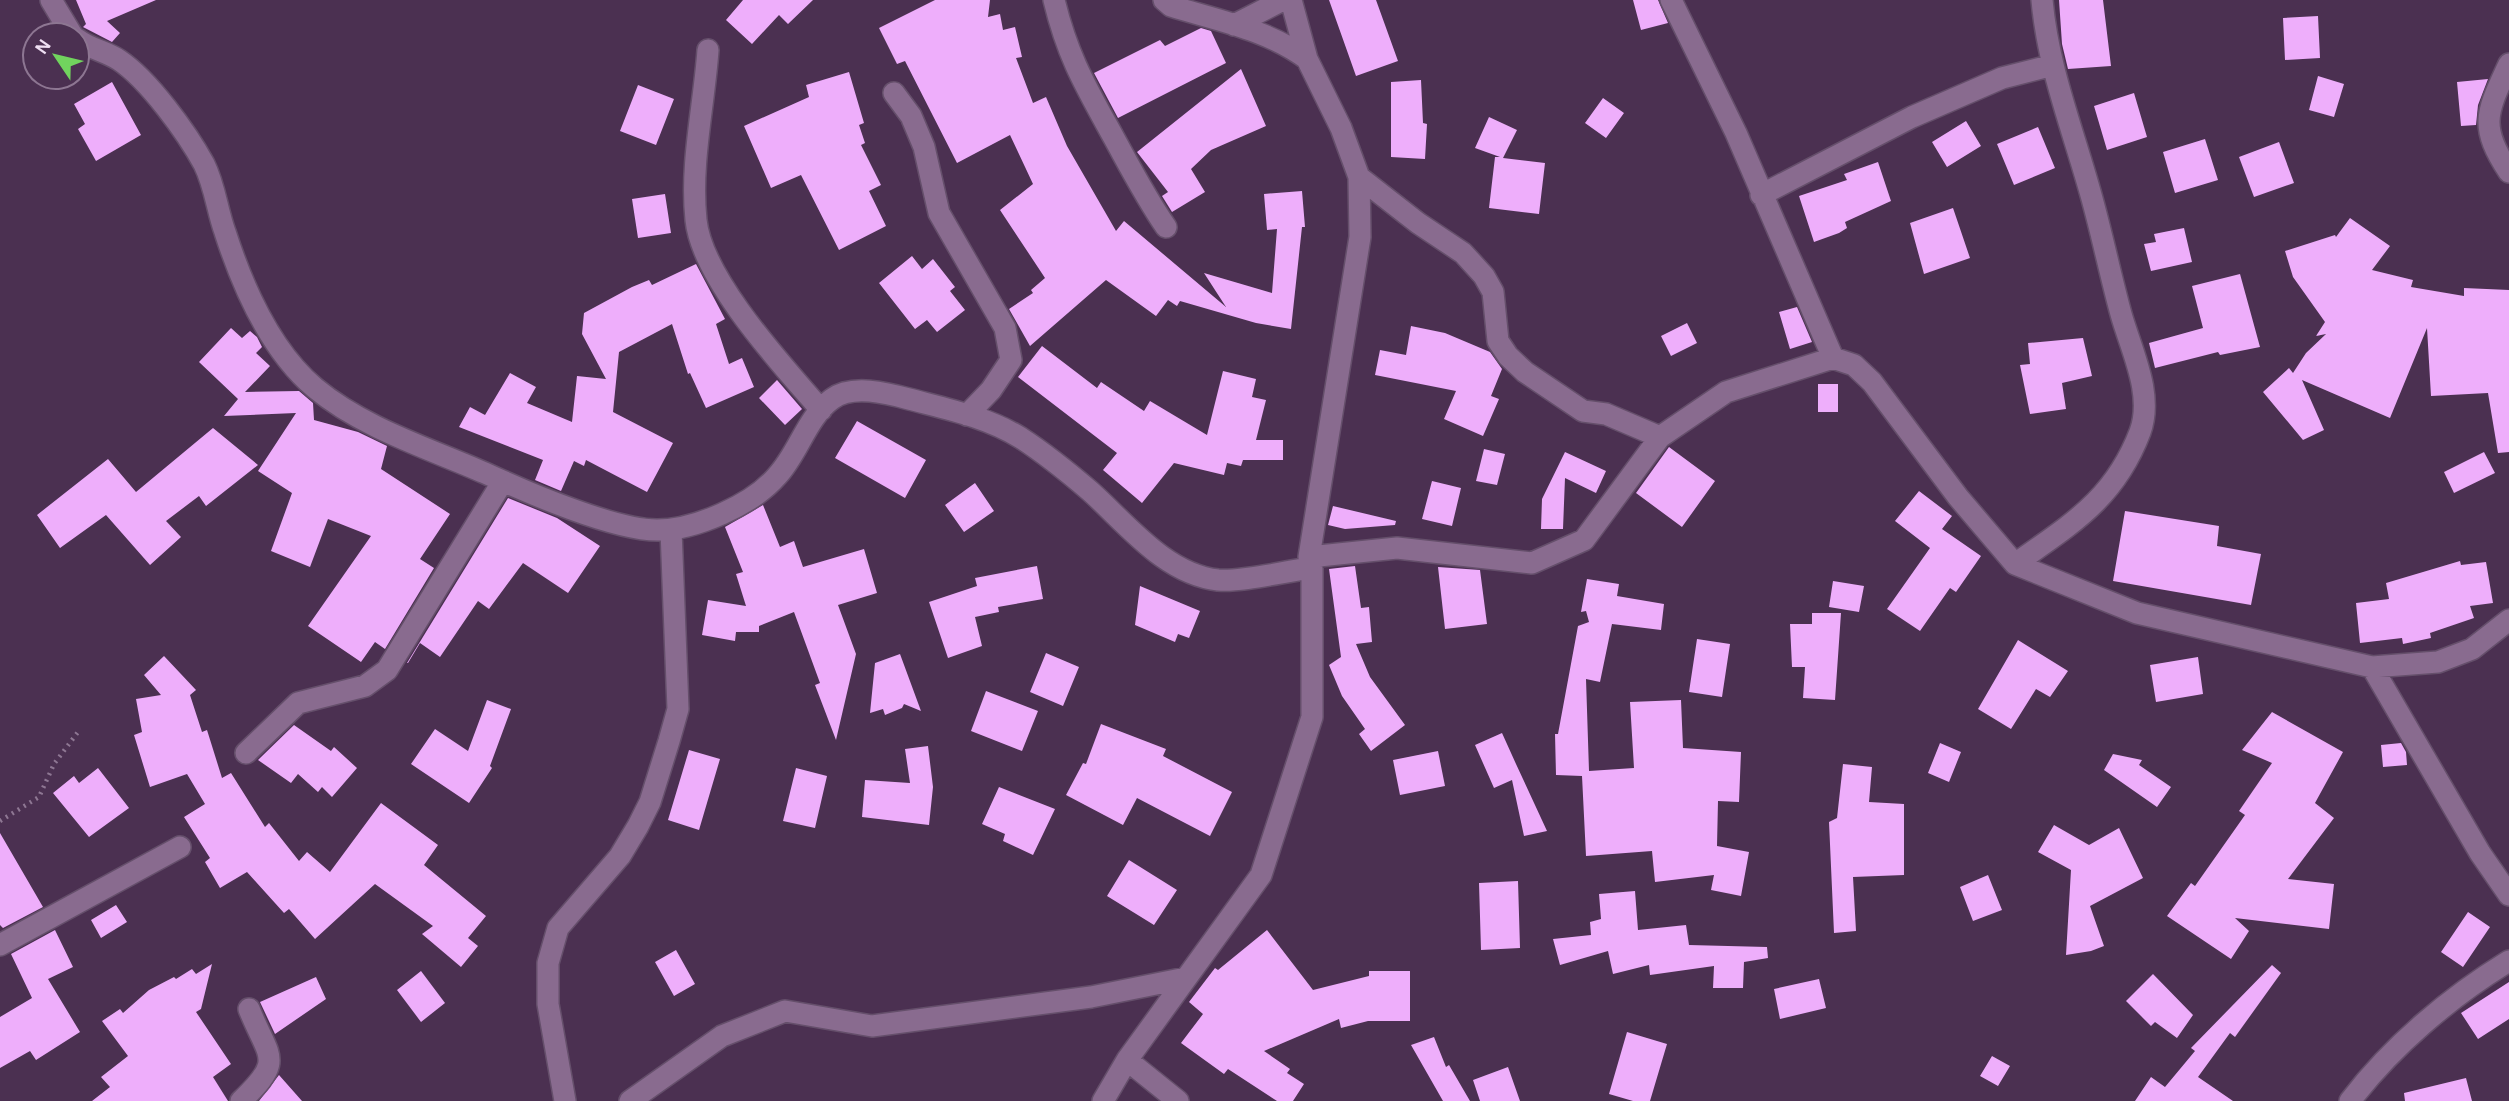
<svg xmlns="http://www.w3.org/2000/svg" width="2509" height="1101" viewBox="0 0 2509 1101" font-family="Karla,sans-serif">
  <rect width="100%" height="100%" fill="#4b3051"/>
  <!-- building -->
  <path fill="#eeaefb" d="M 76,0 L 156,0 L 107,21 L 120,33 L 112,42 L 83,27 L 86,24 Z
    M 743,0 L 813,0 L 788,24 L 779,15 L 752,44 L 726,20 Z
    M 935,0 L 990,0 L 988,17 L 1000,14 L 1003,30 L 1015,27 L 1022,57 L 1016,58 L 1033,103 L 1046,97 L 1067,146 L 1116,231 L 1124,221 L 1226,307 L 1204,273 L 1272,293 L 1277,229 L 1267,230 L 1264,194 L 1302,191 L 1305,227 L 1302,227 L 1291,329 L 1256,323 L 1180,301 L 1177,306 L 1168,300 L 1156,316 L 1106,280 L 1030,346 L 1009,309 L 1033,293 L 1031,290 L 1045,278 L 1000,210 L 1033,184 L 1010,135 L 957,163 L 905,61 L 897,64 L 879,28 Z
    M 1329,0 L 1376,0 L 1398,61 L 1356,76 Z
    M 1633,0 L 1658,0 L 1668,23 L 1641,30 Z
    M 2059,0 L 2103,0 L 2111,66 L 2068,69 L 2062,44 Z
    M 2318,16 L 2320,58 L 2285,60 L 2283,18 Z
    M 1201,28 L 1211,31 L 1226,63 L 1118,118 L 1094,73 L 1160,40 L 1165,46 Z
    M 1241,69 L 1266,126 L 1211,150 L 1191,169 L 1205,192 L 1172,212 L 1162,196 L 1168,192 L 1137,152 Z
    M 849,72 L 864,123 L 859,125 L 865,143 L 861,145 L 881,185 L 869,191 L 886,226 L 839,250 L 801,175 L 771,188 L 744,126 L 809,97 L 806,85 Z
    M 2318,76 L 2344,84 L 2334,117 L 2309,110 Z
    M 2488,79 L 2478,105 L 2476,125 L 2461,126 L 2457,82 Z
    M 1421,80 L 1423,123 L 1427,124 L 1425,159 L 1391,157 L 1391,82 Z
    M 112,82 L 141,135 L 96,161 L 78,129 L 85,124 L 74,104 Z
    M 638,85 L 674,99 L 656,145 L 620,131 Z
    M 2134,93 L 2147,137 L 2107,150 L 2094,106 Z
    M 1603,98 L 1624,113 L 1606,138 L 1585,123 Z
    M 1489,117 L 1517,130 L 1503,158 L 1545,163 L 1539,214 L 1489,208 L 1495,157 L 1500,157 L 1475,148 Z
    M 1966,121 L 1981,146 L 1947,167 L 1932,142 Z
    M 2038,127 L 2055,168 L 2014,185 L 1997,144 Z
    M 2205,139 L 2218,180 L 2175,193 L 2163,152 Z
    M 2279,142 L 2294,183 L 2254,197 L 2239,157 Z
    M 1878,162 L 1891,201 L 1845,222 L 1847,228 L 1839,233 L 1814,242 L 1799,196 L 1847,180 L 1844,174 Z
    M 665,194 L 671,233 L 638,238 L 632,199 Z
    M 1953,208 L 1970,258 L 1924,274 L 1910,223 Z
    M 2350,218 L 2390,246 L 2372,270 L 2413,280 L 2411,287 L 2464,296 L 2464,288 L 2509,290 L 2509,452 L 2498,453 L 2488,393 L 2431,396 L 2427,328 L 2390,418 L 2302,380 L 2324,430 L 2303,440 L 2263,392 L 2289,368 L 2293,373 L 2306,353 L 2326,334 L 2316,336 L 2325,322 L 2293,277 L 2285,251 L 2335,235 L 2336,237 Z
    M 2184,228 L 2192,262 L 2151,271 L 2144,244 L 2156,242 L 2154,234 Z
    M 912,256 L 922,269 L 933,259 L 955,287 L 950,291 L 965,310 L 937,332 L 927,320 L 915,329 L 879,283 Z
    M 696,264 L 725,319 L 716,324 L 729,364 L 742,358 L 754,387 L 706,408 L 690,373 L 688,374 L 672,324 L 619,352 L 613,412 L 673,443 L 647,492 L 586,460 L 584,466 L 574,461 L 561,491 L 535,480 L 543,460 L 459,427 L 470,407 L 485,415 L 510,373 L 536,387 L 527,403 L 572,422 L 577,376 L 606,379 L 582,334 L 584,313 L 632,287 L 649,280 L 652,285 Z
    M 2240,274 L 2260,347 L 2220,355 L 2218,352 L 2155,368 L 2149,343 L 2203,328 L 2192,286 Z
    M 1797,307 L 1812,342 L 1790,349 L 1779,312 Z
    M 1687,323 L 1697,343 L 1671,356 L 1661,336 Z
    M 1411,326 L 1445,333 L 1490,352 L 1502,369 L 1491,396 L 1499,399 L 1483,436 L 1444,419 L 1456,391 L 1375,375 L 1380,350 L 1406,355 Z
    M 231,328 L 242,338 L 250,331 L 257,337 L 262,347 L 256,353 L 270,366 L 245,392 L 299,391 L 313,403 L 314,420 L 358,432 L 387,446 L 381,469 L 450,514 L 420,559 L 434,568 L 385,649 L 375,642 L 361,662 L 308,626 L 371,536 L 328,519 L 310,567 L 271,551 L 292,493 L 258,471 L 296,413 L 224,416 L 238,399 L 199,362 Z
    M 2083,338 L 2092,376 L 2062,383 L 2066,409 L 2030,414 L 2020,365 L 2030,364 L 2028,343 Z
    M 1042,346 L 1097,388 L 1101,382 L 1144,411 L 1150,401 L 1207,435 L 1223,371 L 1256,379 L 1252,397 L 1266,400 L 1256,440 L 1283,440 L 1283,460 L 1243,460 L 1241,466 L 1227,463 L 1224,475 L 1174,463 L 1142,503 L 1103,470 L 1117,453 L 1018,377 Z
    M 777,380 L 802,409 L 785,425 L 759,398 Z
    M 1818,384 L 1838,384 L 1838,412 L 1818,412 Z
    M 857,421 L 926,460 L 905,498 L 835,458 Z
    M 213,428 L 258,465 L 206,506 L 199,496 L 166,521 L 181,537 L 150,565 L 106,515 L 60,548 L 37,515 L 108,459 L 136,492 Z
    M 1669,447 L 1715,481 L 1682,527 L 1636,493 Z
    M 1484,449 L 1505,454 L 1497,485 L 1476,481 Z
    M 1565,452 L 1606,471 L 1596,493 L 1565,478 L 1563,529 L 1541,529 L 1542,499 Z
    M 2484,452 L 2495,473 L 2454,493 L 2444,472 Z
    M 1432,481 L 1461,488 L 1452,526 L 1422,519 Z
    M 975,483 L 994,511 L 964,532 L 945,505 Z
    M 1919,491 L 1952,516 L 1942,529 L 1981,556 L 1956,592 L 1950,588 L 1920,631 L 1887,609 L 1930,548 L 1895,521 Z
    M 508,498 L 557,518 L 600,546 L 568,593 L 523,563 L 489,609 L 478,601 L 440,657 L 420,643 L 408,663 L 407,663 Z
    M 763,505 L 780,547 L 794,541 L 803,567 L 864,549 L 877,593 L 838,605 L 856,654 L 836,740 L 815,685 L 820,683 L 794,612 L 759,626 L 759,632 L 736,632 L 735,641 L 702,635 L 708,600 L 746,606 L 736,574 L 743,572 L 725,527 Z
    M 1333,506 L 1396,521 L 1395,525 L 1345,529 L 1328,525 Z
    M 2125,511 L 2219,526 L 2217,546 L 2261,554 L 2251,605 L 2113,581 Z
    M 2460,561 L 2461,565 L 2486,562 L 2493,603 L 2470,606 L 2474,618 L 2430,633 L 2431,638 L 2403,644 L 2402,638 L 2360,643 L 2356,603 L 2389,599 L 2386,583 Z
    M 1037,566 L 1043,599 L 998,607 L 999,612 L 975,617 L 982,646 L 948,658 L 929,602 L 977,586 L 975,578 Z
    M 1355,566 L 1361,608 L 1369,607 L 1372,642 L 1356,644 L 1370,677 L 1405,725 L 1371,751 L 1359,734 L 1365,729 L 1342,696 L 1329,665 L 1341,657 L 1329,569 Z
    M 1438,567 L 1480,570 L 1487,624 L 1445,629 Z
    M 1587,579 L 1619,584 L 1617,596 L 1664,604 L 1661,630 L 1612,624 L 1600,682 L 1586,679 L 1589,771 L 1634,768 L 1630,702 L 1681,700 L 1683,748 L 1741,752 L 1739,802 L 1718,801 L 1717,846 L 1749,852 L 1741,896 L 1711,890 L 1714,875 L 1655,882 L 1652,851 L 1586,856 L 1582,776 L 1556,775 L 1555,734 L 1558,734 L 1578,626 L 1589,622 L 1586,611 L 1581,612 Z
    M 1833,581 L 1864,586 L 1859,612 L 1829,607 Z
    M 1140,586 L 1200,611 L 1189,638 L 1178,634 L 1175,642 L 1135,625 Z
    M 1812,613 L 1841,613 L 1835,700 L 1803,698 L 1805,667 L 1792,667 L 1790,624 L 1812,624 Z
    M 1697,639 L 1730,644 L 1722,697 L 1689,692 Z
    M 2018,640 L 2068,671 L 2050,697 L 2036,689 L 2011,729 L 1978,709 Z
    M 1046,653 L 1079,667 L 1063,706 L 1030,692 Z
    M 900,654 L 921,711 L 904,704 L 902,708 L 885,715 L 883,709 L 870,713 L 875,663 Z
    M 164,656 L 196,690 L 190,695 L 202,732 L 207,730 L 222,778 L 231,773 L 265,827 L 269,823 L 299,861 L 307,852 L 330,872 L 381,803 L 438,845 L 424,865 L 486,916 L 468,938 L 478,946 L 461,967 L 422,934 L 433,926 L 375,884 L 315,939 L 289,909 L 284,913 L 247,872 L 220,888 L 205,862 L 210,858 L 184,817 L 205,804 L 187,774 L 150,787 L 134,735 L 142,732 L 136,699 L 161,695 L 144,675 Z
    M 2198,657 L 2203,694 L 2156,702 L 2150,665 Z
    M 986,691 L 1038,711 L 1022,751 L 971,731 Z
    M 487,700 L 511,709 L 490,766 L 492,768 L 469,803 L 411,764 L 435,729 L 468,751 Z
    M 2272,712 L 2343,752 L 2315,803 L 2334,818 L 2288,879 L 2334,884 L 2329,929 L 2235,918 L 2249,931 L 2231,959 L 2167,916 L 2191,883 L 2195,886 L 2245,815 L 2239,811 L 2272,763 L 2242,750 Z
    M 1101,724 L 1166,749 L 1163,756 L 1232,792 L 1210,836 L 1137,798 L 1123,825 L 1066,795 L 1083,763 L 1086,764 Z
    M 294,725 L 331,751 L 334,747 L 357,768 L 332,797 L 322,787 L 318,792 L 298,774 L 291,783 L 258,760 Z
    M 1502,733 L 1516,764 L 1547,831 L 1524,836 L 1512,780 L 1494,788 L 1475,745 Z
    M 1940,743 L 1961,752 L 1949,782 L 1928,773 Z
    M 2401,743 L 2406,752 L 2407,765 L 2383,767 L 2381,745 Z
    M 928,746 L 933,787 L 929,825 L 862,817 L 865,780 L 910,783 L 905,749 Z
    M 689,750 L 720,759 L 699,830 L 668,820 Z
    M 1438,751 L 1445,786 L 1400,795 L 1393,760 Z
    M 2113,754 L 2142,760 L 2139,765 L 2171,787 L 2157,807 L 2104,770 Z
    M 1843,764 L 1872,767 L 1869,802 L 1904,804 L 1904,875 L 1853,877 L 1856,931 L 1834,933 L 1829,822 L 1837,818 Z
    M 98,768 L 129,808 L 89,837 L 53,793 L 74,776 L 79,783 Z
    M 796,768 L 827,776 L 815,828 L 783,821 Z
    M 999,787 L 1055,809 L 1033,855 L 1003,841 L 1005,834 L 982,824 Z
    M 2054,825 L 2089,845 L 2119,828 L 2143,878 L 2090,906 L 2104,946 L 2091,951 L 2066,955 L 2071,870 L 2038,852 Z
    M 0,833 L 43,907 L 3,928 L 0,925 Z
    M 1129,860 L 1177,890 L 1154,925 L 1107,896 Z
    M 1988,875 L 2002,910 L 1973,921 L 1960,887 Z
    M 1518,881 L 1520,948 L 1481,950 L 1479,883 Z
    M 1635,891 L 1638,930 L 1686,925 L 1689,945 L 1767,947 L 1768,958 L 1744,962 L 1743,988 L 1713,988 L 1714,966 L 1650,975 L 1649,965 L 1613,974 L 1608,951 L 1560,965 L 1553,939 L 1591,935 L 1590,922 L 1601,919 L 1599,894 Z
    M 116,905 L 127,922 L 101,938 L 91,920 Z
    M 2468,912 L 2490,927 L 2463,967 L 2441,952 Z
    M 55,930 L 73,967 L 48,979 L 80,1032 L 36,1060 L 30,1051 L 0,1068 L 0,1017 L 32,998 L 11,954 Z
    M 1267,930 L 1313,990 L 1369,976 L 1369,971 L 1410,971 L 1410,1021 L 1368,1021 L 1341,1028 L 1339,1019 L 1264,1051 L 1290,1069 L 1287,1073 L 1304,1084 L 1293,1101 L 1277,1101 L 1228,1069 L 1224,1074 L 1181,1043 L 1203,1014 L 1189,1002 L 1215,968 L 1218,970 Z
    M 676,950 L 695,984 L 674,996 L 655,962 Z
    M 212,964 L 201,1009 L 196,1012 L 231,1064 L 213,1077 L 228,1101 L 92,1101 L 110,1087 L 101,1077 L 128,1056 L 102,1021 L 120,1009 L 123,1013 L 149,990 L 174,977 L 176,979 L 192,969 L 196,974 Z
    M 2272,965 L 2281,973 L 2235,1037 L 2230,1033 L 2198,1077 L 2233,1101 L 2135,1101 L 2151,1077 L 2165,1087 L 2195,1051 L 2191,1048 Z
    M 421,971 L 445,1003 L 421,1022 L 397,990 Z
    M 2153,974 L 2193,1015 L 2177,1038 L 2155,1022 L 2151,1026 L 2126,1001 Z
    M 316,977 L 326,999 L 275,1034 L 260,1002 Z
    M 1819,979 L 1826,1008 L 1780,1019 L 1774,989 Z
    M 2509,982 L 2509,1019 L 2478,1039 L 2461,1013 Z
    M 1627,1032 L 1667,1044 L 1650,1101 L 1633,1101 L 1609,1094 Z
    M 1434,1037 L 1446,1067 L 1449,1065 L 1470,1101 L 1443,1101 L 1411,1045 Z
    M 1992,1056 L 2010,1066 L 1998,1086 L 1980,1076 Z
    M 1508,1067 L 1520,1101 L 1480,1101 L 1473,1080 Z
    M 279,1075 L 302,1101 L 259,1101 Z
    M 2466,1078 L 2472,1101 L 2405,1101 L 2404,1093 Z"/>
  <g fill="none" stroke-linecap="round" stroke-linejoin="round">
    <!-- minor casing -->
    <g stroke="#654f6b" stroke-width="24">
      <path id="minor" d="M 51,0 L 72,35
        M 1054,0 C 1068,58 1086,87 1114,138 C 1131,169 1146,198 1166,227
        M 1164,0 L 1171,6 C 1216,20 1269,30 1307,59
        M 1671,0 L 1736,133 L 1833,358
        M 1234,25 L 1283,0
        M 77,39 C 90,49 105,51 119,60 C 149,80 187,133 204,164 C 215,186 217,210 225,232 C 243,288 270,350 315,388 C 363,428 428,448 485,473 C 526,492 614,530 657,530 C 695,530 752,505 777,476 C 798,454 807,417 832,399 C 852,384 887,393 909,399 C 947,409 987,417 1021,438 C 1044,453 1069,473 1090,491 C 1127,524 1165,574 1218,580 C 1244,582 1285,571 1312,568
        M 708,50 C 704,106 690,164 696,220 C 702,279 783,366 821,410
        M 2509,64 C 2487,112 2478,125 2509,172
        M 894,93 L 911,116 L 924,147 L 939,213 L 1005,328 L 1011,360 L 991,390 L 967,415
        M 1359,177 L 1418,223 L 1463,253 L 1484,276 L 1493,292 L 1498,341 L 1508,356 L 1525,372 L 1583,411 L 1606,414 L 1660,437
        M 1761,195 L 1912,117 L 2002,78 L 2053,65
        M 1309,557 L 1397,548 L 1532,563 L 1584,540 L 1660,437 L 1726,392 L 1833,358 L 1854,365 L 1872,382 L 1958,497 L 2015,564 L 2137,613 L 2372,667 L 2438,662 L 2472,649 L 2509,620
        M 2015,564 C 2071,524 2114,500 2140,432 C 2154,394 2131,350 2121,314 C 2110,274 2102,234 2091,195 C 2073,130 2048,68 2042,0
        M 2372,667 L 2480,853 L 2509,895
        M 246,753 L 298,703 L 365,686 L 387,670 L 503,481
        M 0,945 L 180,847
        M 1127,1060 L 1178,1101
        M 241,1101 C 285,1059 269,1059 249,1009
        M 565,1101 L 548,1004 L 548,963 L 558,928 L 620,856 L 638,826 L 650,802 L 669,741 L 678,709 L 671,530
        M 630,1101 L 722,1036 L 785,1011 L 872,1026 L 1091,997 L 1186,978
        M 1103,1101 L 1127,1060 L 1261,875 L 1312,717 L 1312,568 L 1309,557 L 1360,237 L 1359,177 L 1341,128 L 1307,59 L 1291,0
        M 2350,1101 C 2392,1046 2450,997 2509,961"/>
    </g>
    <!-- path -->
    <path stroke="#8e7793" stroke-width="4.5" stroke-dasharray="2 5" stroke-linecap="butt" d="M 0,821 L 39,797 L 54,764 L 78,732"/>
    <!-- minor -->
    <use href="#minor" stroke="#896b8f" stroke-width="21"/>
  </g>
  <!-- north arrow -->
  <g transform="translate(56 56) rotate(305)"><circle r="33" fill="#4b3051" stroke="#8d7692" stroke-width="2"/>
  <path d="M0-5L12 26L0 18L-12 26Z" fill="#71d35e"/>
  <text y="-10" font-size="19" font-weight="bold" text-anchor="middle" fill="#efdff3">N</text>
  </g>
</svg>
